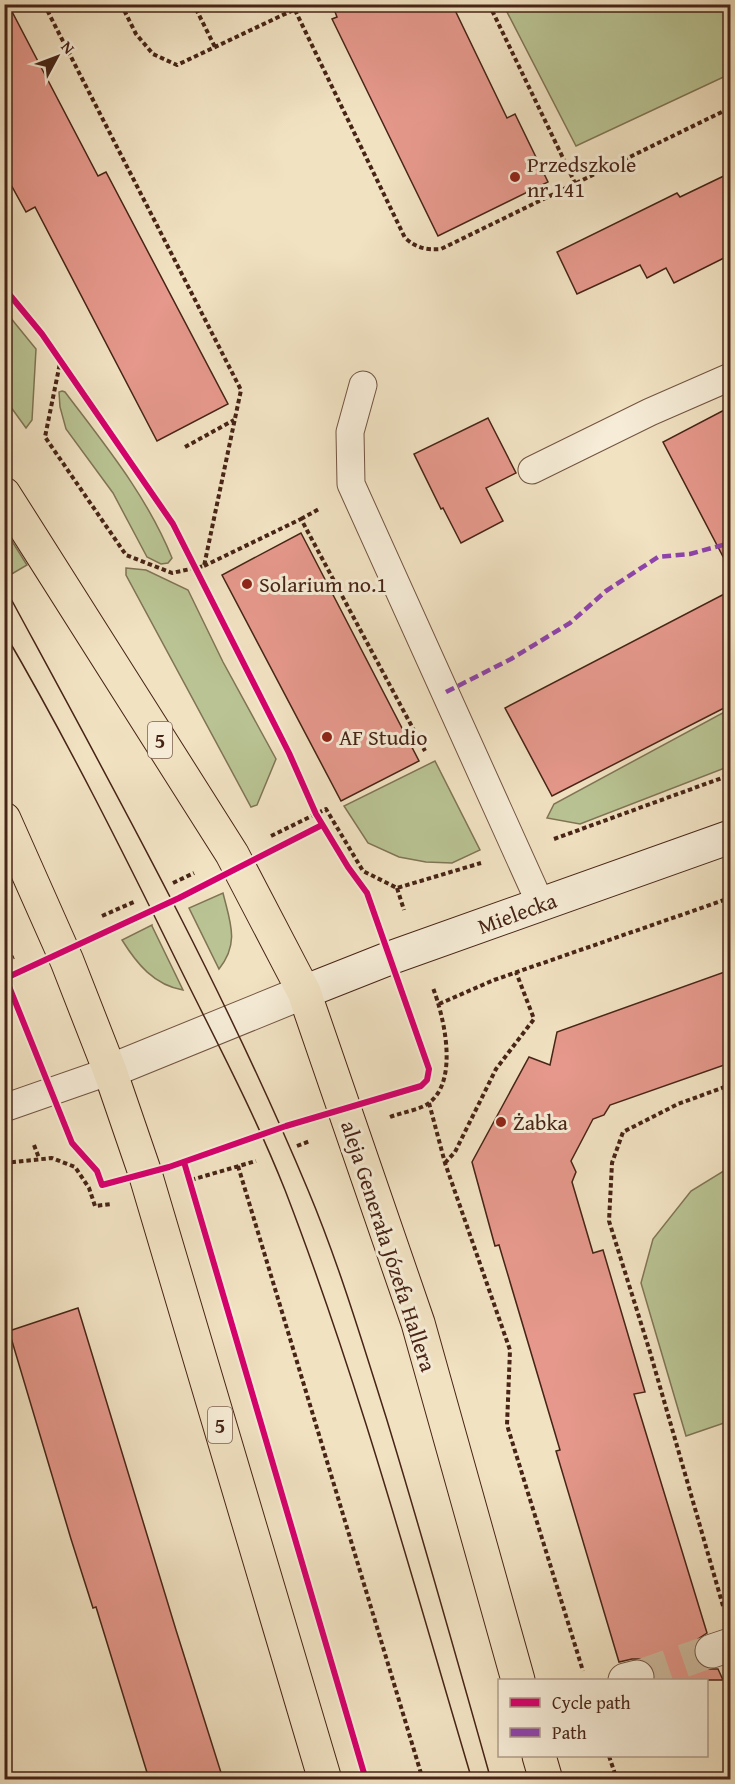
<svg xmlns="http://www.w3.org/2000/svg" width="735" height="1784" viewBox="0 0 735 1784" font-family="'Gentium Book Plus',serif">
  <rect width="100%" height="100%" fill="#f1e2c2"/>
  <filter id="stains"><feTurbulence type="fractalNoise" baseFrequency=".00333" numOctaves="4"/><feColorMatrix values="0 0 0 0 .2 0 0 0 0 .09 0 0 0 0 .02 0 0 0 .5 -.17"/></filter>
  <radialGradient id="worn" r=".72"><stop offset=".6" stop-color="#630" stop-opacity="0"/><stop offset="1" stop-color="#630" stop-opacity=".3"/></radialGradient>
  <!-- green -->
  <path fill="#b9c393" stroke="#807454" stroke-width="1.5" d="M 522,4 L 730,5 L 730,74 L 576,146 L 507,12 Z
    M 5,311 L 36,349 L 32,420 L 26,428 L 5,399 Z
    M 62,391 L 65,392 C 105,445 147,496 172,558 L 168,563 L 161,564 L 147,557 L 113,493 L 66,429 L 60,407 L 59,392 Z
    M 5,530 L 27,565 L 5,578 L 4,578 Z
    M 126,568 L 146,570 L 188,590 L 223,662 L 276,759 L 257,805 L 251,807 L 126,575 Z
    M 730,709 L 730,766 L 580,824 L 547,818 L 554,804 Z
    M 435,761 L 480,850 L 452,863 L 426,862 L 399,857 L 368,843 L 344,806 Z
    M 223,893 C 230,922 240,943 219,969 L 189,908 Z
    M 152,925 L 152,926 L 183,990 C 154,985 137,964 122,940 Z
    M 730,1167 L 730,1421 L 686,1436 L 641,1283 L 653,1239 L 691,1191 Z"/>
  <!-- building -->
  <path fill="#e5988b" stroke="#472416" stroke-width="1.5" d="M 4,4 L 8,4 L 98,176 L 106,172 L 228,404 L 157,441 L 35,207 L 26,212 L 4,172 Z
    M 332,4 L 452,4 L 507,118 L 515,114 L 548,182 L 438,236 L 332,19 L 337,17 Z
    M 730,173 L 730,255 L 674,283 L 666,268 L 647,278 L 640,265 L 577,294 L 557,252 L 677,193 L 680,197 Z
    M 730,407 L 730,570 L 663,442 Z
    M 488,418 L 516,473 L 486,488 L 503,521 L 461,543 L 443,508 L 441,509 L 414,454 Z
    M 301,533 L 419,761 L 341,801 L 222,575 Z
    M 730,591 L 730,705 L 552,796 L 505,708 Z
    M 730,970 L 730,1063 L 610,1105 L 604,1115 L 593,1119 L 571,1161 L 576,1172 L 572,1182 L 593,1253 L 603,1250 L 645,1392 L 634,1394 L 707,1633 L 698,1639 L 694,1648 L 694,1656 L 700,1665 L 709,1669 L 718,1669 L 723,1680 L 655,1680 L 655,1672 L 651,1664 L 643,1659 L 632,1659 L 619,1662 L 556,1451 L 560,1450 L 499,1245 L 495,1246 L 472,1162 L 529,1057 L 550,1065 L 557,1032 Z
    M 78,1308 L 176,1630 L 223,1779 L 149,1779 L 96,1607 L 93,1608 L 71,1539 L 9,1331 Z"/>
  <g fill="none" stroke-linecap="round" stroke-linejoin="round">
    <!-- street-tunnel -->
    <path stroke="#cfbca0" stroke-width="33" stroke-dasharray="33 16" stroke-linecap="butt" d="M 637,1677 L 712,1651"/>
    <!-- lane casing -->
    <g stroke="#725441" stroke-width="29">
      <path id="lane" d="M 363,385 L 350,432 L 351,484 L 541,905
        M 532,470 L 650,412 L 730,377
        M 4,1108 L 110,1071"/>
    </g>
    <!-- street casing -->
    <g stroke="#725441" stroke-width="35">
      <path id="street" d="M 110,1071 L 304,992
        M 712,1651 L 730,1645
        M 625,1680 L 637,1677"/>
    </g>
    <!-- secondary casing -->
    <g stroke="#472416" stroke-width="35">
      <path id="secondary" d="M 304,992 L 390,958 L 730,837"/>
    </g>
    <!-- primary casing -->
    <g stroke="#472416" stroke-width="35">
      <path id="primary" d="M 4,494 L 232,854 L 304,992 L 418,1323 L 518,1680
        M 4,819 L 67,961 L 110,1071 L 145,1173 L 325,1780
        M 539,1756 L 546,1780"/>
    </g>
    <!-- path -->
    <path stroke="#472416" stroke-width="4" stroke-dasharray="4.5 3" stroke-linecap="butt" d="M 44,4 L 241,390 L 204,566 L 172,573 L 126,555 L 45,437 L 60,363
      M 121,4 L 136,34 L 153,54 L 177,65 L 306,4
      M 489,4 L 575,183
      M 196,9 L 215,47
      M 295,10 L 405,238 C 417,248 425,250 441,249 L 730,108
      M 185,447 L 234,420
      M 301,519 L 319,509
      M 204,566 L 301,519 L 425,751
      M 271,836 L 326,809 L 363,871 L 397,888 L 481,863
      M 554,839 L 730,775
      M 173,883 L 194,873
      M 397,888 L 404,910
      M 102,916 L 136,901
      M 6,960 L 14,957
      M 439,1004 L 494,980 L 730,898
      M 429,1103 L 445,1163 L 510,1350 L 507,1425 L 583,1671
      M 390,1117 C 400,1113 422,1109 429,1103 C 459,1080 444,1017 433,988
      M 34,1145 L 39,1158
      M 297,1146 L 310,1141
      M 4,1163 L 52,1158 L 75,1167 L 89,1188 L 95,1206 L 111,1204
      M 445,1163 L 455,1152 L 496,1069 L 534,1019 L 516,972
      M 238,1166 L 423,1780
      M 191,1180 L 256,1161
      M 723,1606 L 650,1352 L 609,1221 L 612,1163 L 623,1132 L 678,1104 L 730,1085
      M 609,1756 L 617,1780"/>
    <!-- lane -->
    <use href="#lane" stroke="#f6ecd7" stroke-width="27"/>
    <!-- street -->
    <use href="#street" stroke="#f6ecd7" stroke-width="33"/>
    <!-- secondary -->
    <use href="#secondary" stroke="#f6ecd7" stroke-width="33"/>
    <!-- primary -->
    <use href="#primary" stroke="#f1e2c2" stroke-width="33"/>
    <!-- tram -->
    <path stroke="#472416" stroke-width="1.5" d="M 4,586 C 111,784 221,982 308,1190 C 339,1264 362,1341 386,1417 C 423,1538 457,1659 491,1780
      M 4,632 C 67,740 123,852 178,964 C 215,1039 254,1112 285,1190 C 359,1382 413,1582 472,1780"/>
    <!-- quiet -->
    <path stroke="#8e44ad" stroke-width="4.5" stroke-dasharray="9 4.5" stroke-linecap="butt" d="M 446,692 L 511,659 L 570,623 L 606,591 L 658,557 L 690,554 L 730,543"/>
    <!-- cycleway casing -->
    <g stroke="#f6ecd7" stroke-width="10">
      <path id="cycleway" d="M 4,288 L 42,334 L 173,524 L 289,753 L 316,814 L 348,867 L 367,893 L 429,1069 L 427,1080 L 421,1086 L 286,1126 L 169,1167 L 102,1185 L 97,1171 L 72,1143 L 4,974
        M 6,978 L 179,898 L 322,825
        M 184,1162 L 366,1780"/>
    </g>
    <!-- cycleway -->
    <use href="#cycleway" stroke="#d6006c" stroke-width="6"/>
  </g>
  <!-- markers -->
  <g fill="#8f2418" stroke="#f6ecd7" stroke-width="2">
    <circle cx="515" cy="177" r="6"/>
    <circle cx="247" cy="584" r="6"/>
    <circle cx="327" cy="737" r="6"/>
    <circle cx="501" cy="1122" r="6"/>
  </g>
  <g text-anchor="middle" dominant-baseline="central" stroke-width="6" stroke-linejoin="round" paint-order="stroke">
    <!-- shield labels -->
    <g fill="#f6ecd7" stroke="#7c6050" stroke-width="1.5">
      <rect x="148" y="722" width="24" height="36" rx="4.5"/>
      <rect x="208" y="1407" width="24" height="36" rx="4.5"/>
    </g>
    <g font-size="21" font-weight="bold" fill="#472416">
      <text x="160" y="740">5</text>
      <text x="220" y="1425">5</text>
    </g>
    <!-- poi labels -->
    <g font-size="22" fill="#472416" stroke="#f6ecd7" text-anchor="start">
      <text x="527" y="164">Przedszkole<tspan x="527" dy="25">nr 141</tspan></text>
      <text x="259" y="584">Solarium no.1</text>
      <text x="339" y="737">AF Studio</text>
      <text x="513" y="1122">Żabka</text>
    </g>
    <!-- street labels -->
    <g font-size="22" fill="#472416" stroke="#f6ecd7">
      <text transform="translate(517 913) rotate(-20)">Mielecka</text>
      <text transform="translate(389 1246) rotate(72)">aleja Generała Józefa Hallera</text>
    </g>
  </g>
  <!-- margin -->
  <rect width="735" height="1784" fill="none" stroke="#f1e2c2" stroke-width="24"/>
  <rect x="6" y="6" width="723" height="1772" fill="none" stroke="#472416" stroke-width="3"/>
  <rect x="12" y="12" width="711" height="1760" fill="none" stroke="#472416" stroke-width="1.5"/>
  <!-- legend -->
  <rect x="498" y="1679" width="210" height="78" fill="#f6ecd7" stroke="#b09c8a" stroke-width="1.5"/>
  <rect x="510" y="1698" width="30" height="9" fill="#d6006c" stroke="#b09c8a" stroke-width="1.5"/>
  <text x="552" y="1709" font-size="18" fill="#472416">Cycle path</text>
  <rect x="510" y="1728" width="30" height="9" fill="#8e44ad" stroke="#b09c8a" stroke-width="1.5"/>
  <text x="552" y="1739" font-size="18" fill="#472416">Path</text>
  <!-- north arrow -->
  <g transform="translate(57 57) rotate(49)" stroke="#f6ecd7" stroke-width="4.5" paint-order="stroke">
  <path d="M0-4.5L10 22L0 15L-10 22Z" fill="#472416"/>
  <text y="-9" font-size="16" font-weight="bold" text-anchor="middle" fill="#472416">N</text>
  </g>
  <rect width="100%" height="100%" filter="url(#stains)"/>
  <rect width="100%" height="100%" fill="url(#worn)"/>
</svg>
